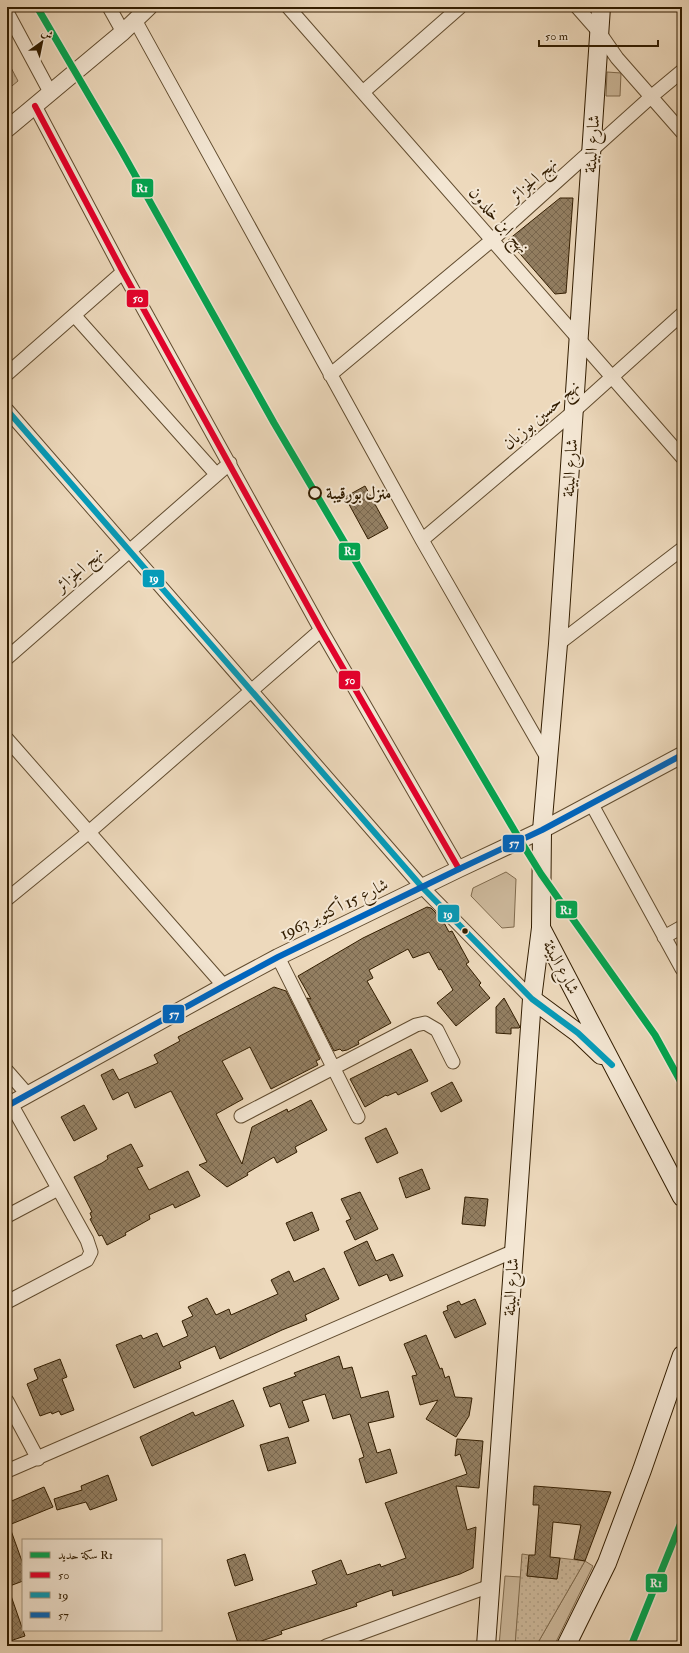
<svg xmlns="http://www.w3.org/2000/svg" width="689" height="1653" viewBox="0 0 689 1653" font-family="'IM FELL Double Pica',Amiri,serif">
  <defs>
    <pattern id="park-tufts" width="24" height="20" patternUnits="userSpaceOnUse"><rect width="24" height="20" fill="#cdb99c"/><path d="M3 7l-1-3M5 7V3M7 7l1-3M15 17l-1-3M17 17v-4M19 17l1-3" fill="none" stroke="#b09f85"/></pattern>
    <pattern id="garden-dots" width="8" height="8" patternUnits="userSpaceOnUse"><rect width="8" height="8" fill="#cdb99c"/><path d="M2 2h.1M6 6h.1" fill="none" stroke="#b09f85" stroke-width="1.8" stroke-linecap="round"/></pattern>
    <pattern id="building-cross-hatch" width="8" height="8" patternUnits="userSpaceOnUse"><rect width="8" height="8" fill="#937f62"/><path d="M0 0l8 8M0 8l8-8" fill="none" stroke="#79674e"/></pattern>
  </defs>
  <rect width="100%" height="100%" fill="#edd9bc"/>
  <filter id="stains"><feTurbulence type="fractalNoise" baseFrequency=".005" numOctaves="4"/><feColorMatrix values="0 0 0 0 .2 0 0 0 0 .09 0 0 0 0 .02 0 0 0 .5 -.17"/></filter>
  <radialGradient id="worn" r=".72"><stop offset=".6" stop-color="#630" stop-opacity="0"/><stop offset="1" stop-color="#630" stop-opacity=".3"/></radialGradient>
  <!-- grass -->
  <path fill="#cdb99c" stroke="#806b4e" d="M 607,72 L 621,73 L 620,96 L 606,96 Z
    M 506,872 L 516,879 L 514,927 L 502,928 L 471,896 L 473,888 Z
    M 585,1561 L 593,1566 L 554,1646 L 536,1646 Z
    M 505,1576 L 521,1577 L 515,1646 L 499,1646 Z"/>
  <!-- park -->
  <path fill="url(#park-tufts)" stroke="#806b4e" d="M 7,60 L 18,81 L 7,90 Z"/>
  <!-- garden -->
  <path fill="url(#garden-dots)" stroke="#806b4e" d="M 522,1554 L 529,1555 L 527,1576 L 557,1579 L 560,1558 L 585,1561 L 536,1646 L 515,1646 Z"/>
  <!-- building -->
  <path fill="url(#building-cross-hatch)" stroke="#321d00" d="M 560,198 L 573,198 L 566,293 L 555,294 L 508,240 Z
    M 365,486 L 388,528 L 368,539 L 345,497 Z
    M 427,907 L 431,908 L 435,912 L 440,920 L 442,919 L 449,932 L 452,931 L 469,962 L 466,964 L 481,983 L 479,985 L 490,998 L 456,1026 L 437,1003 L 453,990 L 441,969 L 439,970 L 429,952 L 413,958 L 408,949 L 369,970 L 373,978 L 367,981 L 391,1023 L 358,1041 L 359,1044 L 347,1050 L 342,1051 L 340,1049 L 334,1051 L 307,998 L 311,999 L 298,976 L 363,938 Z
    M 274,987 L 286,991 L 320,1059 L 316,1061 L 318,1065 L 271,1089 L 250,1047 L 222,1061 L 243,1099 L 216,1114 L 242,1164 L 252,1127 L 287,1109 L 288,1112 L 311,1100 L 327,1130 L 295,1147 L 297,1152 L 277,1163 L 274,1157 L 247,1173 L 248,1175 L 227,1187 L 199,1165 L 207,1162 L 171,1091 L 135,1108 L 128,1092 L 113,1100 L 101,1075 L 113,1069 L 119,1080 L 158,1063 L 154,1055 L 180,1041 L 178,1037 Z
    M 504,998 L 520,1027 L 519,1028 L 511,1028 L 511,1034 L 496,1033 L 496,1007 Z
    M 411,1049 L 428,1081 L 398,1095 L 396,1092 L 387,1096 L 386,1095 L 365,1107 L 350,1079 Z
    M 452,1082 L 462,1101 L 441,1112 L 431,1093 Z
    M 84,1105 L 97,1129 L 74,1141 L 61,1117 Z
    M 386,1128 L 398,1153 L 377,1163 L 365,1138 Z
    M 131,1144 L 143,1166 L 137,1168 L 149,1190 L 188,1171 L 200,1196 L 175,1208 L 173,1204 L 149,1215 L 150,1219 L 125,1233 L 126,1235 L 107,1245 L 102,1235 L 99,1236 L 90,1219 L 92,1218 L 90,1213 L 92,1212 L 74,1177 L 102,1163 L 108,1159 L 107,1156 Z
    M 422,1169 L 430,1189 L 406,1198 L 399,1178 Z
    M 360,1192 L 378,1229 L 355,1240 L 346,1221 L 351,1219 L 341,1199 Z
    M 465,1197 L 488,1199 L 485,1226 L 462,1224 Z
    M 312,1212 L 319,1230 L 294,1241 L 286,1223 Z
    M 367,1241 L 376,1261 L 393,1254 L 403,1276 L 390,1281 L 387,1274 L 359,1286 L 344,1252 Z
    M 324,1268 L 339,1299 L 305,1315 L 307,1320 L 282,1330 L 220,1359 L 215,1346 L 179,1362 L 181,1368 L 134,1388 L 116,1345 L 141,1335 L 143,1339 L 157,1333 L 163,1347 L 188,1336 L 182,1321 L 193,1316 L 188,1307 L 207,1298 L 216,1315 L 229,1309 L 231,1315 L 278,1294 L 271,1280 L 289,1271 L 294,1282 Z
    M 475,1299 L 486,1324 L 455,1338 L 443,1312 L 448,1310 L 447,1306 L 459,1301 L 461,1305 Z
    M 426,1335 L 440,1369 L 442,1368 L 445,1378 L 449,1376 L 455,1397 L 472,1398 L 469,1416 L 456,1437 L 426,1419 L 438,1400 L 420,1405 L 412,1376 L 417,1375 L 404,1344 Z
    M 339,1356 L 343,1369 L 352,1367 L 361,1398 L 388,1391 L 394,1417 L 368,1423 L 377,1453 L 390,1449 L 397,1473 L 366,1483 L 359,1459 L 364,1457 L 350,1414 L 333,1419 L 325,1394 L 302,1401 L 309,1421 L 289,1428 L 280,1403 L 270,1407 L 263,1388 L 296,1376 L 294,1373 Z
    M 60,1359 L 67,1377 L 62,1379 L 74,1410 L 61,1415 L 59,1411 L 52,1414 L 51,1412 L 40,1416 L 27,1384 L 38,1379 L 34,1369 Z
    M 233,1400 L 244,1426 L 152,1466 L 140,1437 L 193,1412 L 195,1416 Z
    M 288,1437 L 296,1463 L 268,1471 L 260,1445 Z
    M 457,1439 L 483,1441 L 479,1488 L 456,1486 L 467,1530 L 476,1527 L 473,1568 L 460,1574 L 393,1596 L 392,1590 L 356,1603 L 357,1606 L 281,1631 L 282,1634 L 247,1646 L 239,1646 L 228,1613 L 317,1584 L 312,1571 L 341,1560 L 347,1575 L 380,1564 L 381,1567 L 406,1558 L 385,1503 L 467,1474 L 460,1454 L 455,1456 Z
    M 108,1475 L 117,1500 L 90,1510 L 86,1502 L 57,1510 L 54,1499 L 82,1490 L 81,1486 Z
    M 534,1486 L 611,1492 L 585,1561 L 574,1559 L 581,1525 L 553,1522 L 550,1557 L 560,1558 L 557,1579 L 527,1576 L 529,1555 L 535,1555 L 539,1505 L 533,1505 Z
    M 44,1487 L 53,1507 L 9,1525 L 23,1564 L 23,1581 L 7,1587 L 7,1503 Z
    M 245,1554 L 253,1580 L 235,1586 L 227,1560 Z
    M 7,1590 L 9,1590 L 25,1636 L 7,1642 Z"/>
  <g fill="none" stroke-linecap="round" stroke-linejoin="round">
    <!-- minor casing -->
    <g stroke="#614c2f" stroke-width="15">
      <path id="minor" d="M 109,7 L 123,32
        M 288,7 L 682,457
        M 577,7 L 599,32 L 617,58 L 682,132
        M 7,12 L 50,92
        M 135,20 L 422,540 L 549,761
        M 363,92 L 460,7
        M 35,106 L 123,272 L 321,630 L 459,869
        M 74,315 L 216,474
        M 7,374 L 123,272
        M 330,375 L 492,240 L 652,96 L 682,71
        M 7,410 L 422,887 L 532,999
        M 422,540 L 573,412 L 682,314
        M 558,644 L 682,549
        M 7,658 L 230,463
        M 7,739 L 224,986
        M 591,803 L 682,969
        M 7,899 L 89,832 L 321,630
        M 664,937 L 682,927
        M 278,957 L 358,1117
        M 7,1071 L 28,1095
        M 241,1116 L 416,1025 L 425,1023 L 437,1030 L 453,1062
        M 7,1216 L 58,1189
        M 7,1302 L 83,1262 L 87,1260 L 91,1252 L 87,1240 L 11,1104
        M 7,1401 L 38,1459
        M 7,1471 L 514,1251
        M 326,1646 L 490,1586"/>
    </g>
    <!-- tertiary casing -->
    <g stroke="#614c2f" stroke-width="18">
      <path id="tertiary" d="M 7,129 L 123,32 L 149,7
        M 7,1106 L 224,986 L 278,957 L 459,869 L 542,830 L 682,755"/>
    </g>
    <!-- secondary casing -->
    <g stroke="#321d00" stroke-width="20">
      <path id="secondary" d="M 541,928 L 682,1197
        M 532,999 L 578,1033 L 601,1055
        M 486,1646 L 532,999 L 541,928 L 542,830 L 558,644 L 601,7
        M 566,1646 L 607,1563 L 642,1470 L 682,1355"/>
    </g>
    <!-- minor -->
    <use href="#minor" stroke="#f3e6d3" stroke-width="13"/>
    <!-- tertiary -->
    <use href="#tertiary" stroke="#f3e6d3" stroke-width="16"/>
    <!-- secondary -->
    <use href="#secondary" stroke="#f3e6d3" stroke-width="18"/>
    <!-- bus-1 casing -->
    <g stroke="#f3e6d3" stroke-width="9">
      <path id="bus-1" d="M 35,106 L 123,272 L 321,630 L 459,869"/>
    </g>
    <!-- bus-2 casing -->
    <g stroke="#f3e6d3" stroke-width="9">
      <path id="bus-2" d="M 7,410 L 422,887 L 532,999 L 578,1033 L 612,1065"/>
    </g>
    <!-- bus-3 casing -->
    <g stroke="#f3e6d3" stroke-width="9">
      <path id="bus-3" d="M 7,1106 L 224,986 L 278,957 L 459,869 L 542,830 L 682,755"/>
    </g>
    <!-- bus-1 -->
    <use href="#bus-1" stroke="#e4002b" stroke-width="6"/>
    <!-- bus-2 -->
    <use href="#bus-2" stroke="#059bb9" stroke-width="6"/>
    <!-- bus-3 -->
    <use href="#bus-3" stroke="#0065bd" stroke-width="6"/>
    <!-- rail-1 casing -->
    <g stroke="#f3e6d3" stroke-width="10">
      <path id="rail-1" d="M 37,7 L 121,150 L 274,423 L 520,840 L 541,874 L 655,1035 L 682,1084
        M 631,1646 L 682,1520"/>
    </g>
    <!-- rail-1 -->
    <use href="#rail-1" stroke="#00a651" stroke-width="7"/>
  </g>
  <!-- markers -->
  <circle fill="#f3e6d3" stroke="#321d00" stroke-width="2" cx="315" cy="493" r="6"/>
  <circle fill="#321d00" stroke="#f3e6d3" stroke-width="1.5" cx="465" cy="931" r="3.5"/>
  <g text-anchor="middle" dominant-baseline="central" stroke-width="4" stroke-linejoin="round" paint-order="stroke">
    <!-- street labels -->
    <g font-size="17" fill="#321d00" stroke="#f3e6d3">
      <text transform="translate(592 144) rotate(-86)">شارع البيئة</text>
      <text transform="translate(533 180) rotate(-42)">نهج الجزائر</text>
      <text transform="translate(499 220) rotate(49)">نهج ابن خلدون</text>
      <text transform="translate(541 415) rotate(-41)">نهج حسين بوزيان</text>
      <text transform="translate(570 468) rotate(-86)">شارع البيئة</text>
      <text transform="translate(79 570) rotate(-42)">نهج الجزائر</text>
      <text transform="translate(334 909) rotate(-26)">شارع 15 أكتوبر 1963</text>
      <text transform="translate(561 967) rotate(62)">شارع البيئة</text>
      <text transform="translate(511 1287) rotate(-86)">شارع البيئة</text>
    </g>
    <!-- stop labels -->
    <g font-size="17" font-weight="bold" fill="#321d00" stroke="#f3e6d3" text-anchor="start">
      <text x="326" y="493">منزل بورقيبة</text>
    </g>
  </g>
  <g stroke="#f3e6d3" stroke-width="1.5">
    <rect x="131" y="178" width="23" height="20" rx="4" fill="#00a651"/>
    <rect x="126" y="289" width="23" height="19" rx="4" fill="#e4002b"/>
    <rect x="338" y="542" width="23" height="19" rx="4" fill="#00a651"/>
    <rect x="142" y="569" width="23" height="19" rx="4" fill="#059bb9"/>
    <rect x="338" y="670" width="23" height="20" rx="4" fill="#e4002b"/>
    <rect x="502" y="834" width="23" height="19" rx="4" fill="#0065bd"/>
    <rect x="555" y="900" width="23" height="19" rx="4" fill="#00a651"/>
    <rect x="437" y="904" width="23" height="19" rx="4" fill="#059bb9"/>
    <rect x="162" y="1004" width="23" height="20" rx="4" fill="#0065bd"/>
    <rect x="645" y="1573" width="23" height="20" rx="4" fill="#00a651"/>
  </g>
  <g font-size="11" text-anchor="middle" font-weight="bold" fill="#fff">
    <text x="142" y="192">R1</text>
    <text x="138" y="302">50</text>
    <text x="350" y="555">R1</text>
    <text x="154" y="582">19</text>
    <text x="350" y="684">50</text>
    <text x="514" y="847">57</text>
    <text x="566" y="914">R1</text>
    <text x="448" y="918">19</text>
    <text x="174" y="1018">57</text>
    <text x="656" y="1587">R1</text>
  </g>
  <!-- margin -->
  <rect width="689" height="1653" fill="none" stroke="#edd9bc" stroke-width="24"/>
  <rect x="8" y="8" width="673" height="1637" fill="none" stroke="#321d00" stroke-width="2"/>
  <rect x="12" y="12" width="665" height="1629" fill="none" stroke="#321d00"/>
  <!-- legend -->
  <rect x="22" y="1539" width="140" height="92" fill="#f3e6d3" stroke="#a6967f"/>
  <rect x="30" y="1552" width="20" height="6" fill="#00a651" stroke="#a6967f"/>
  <text x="58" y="1559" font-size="12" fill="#321d00">سكة حديد R1</text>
  <rect x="30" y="1572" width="20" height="6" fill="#e4002b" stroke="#a6967f"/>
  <text x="58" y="1579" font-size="12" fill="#321d00">50</text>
  <rect x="30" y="1592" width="20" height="6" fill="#059bb9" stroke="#a6967f"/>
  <text x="58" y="1599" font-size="12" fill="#321d00">19</text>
  <rect x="30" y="1612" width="20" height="6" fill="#0065bd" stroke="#a6967f"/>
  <text x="58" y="1619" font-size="12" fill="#321d00">57</text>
  <!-- north arrow -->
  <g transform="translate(42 42) rotate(33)" stroke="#f3e6d3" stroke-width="3" paint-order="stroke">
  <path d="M0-3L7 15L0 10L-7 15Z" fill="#321d00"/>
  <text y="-6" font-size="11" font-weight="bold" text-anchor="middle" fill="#321d00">ش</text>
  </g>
  <!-- scale -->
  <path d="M539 40v6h119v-6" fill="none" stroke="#321d00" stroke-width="2"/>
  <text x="545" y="40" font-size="12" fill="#321d00" stroke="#f3e6d3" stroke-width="3" paint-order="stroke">50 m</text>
  <rect width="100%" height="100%" filter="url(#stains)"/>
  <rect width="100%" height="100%" fill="url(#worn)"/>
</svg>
